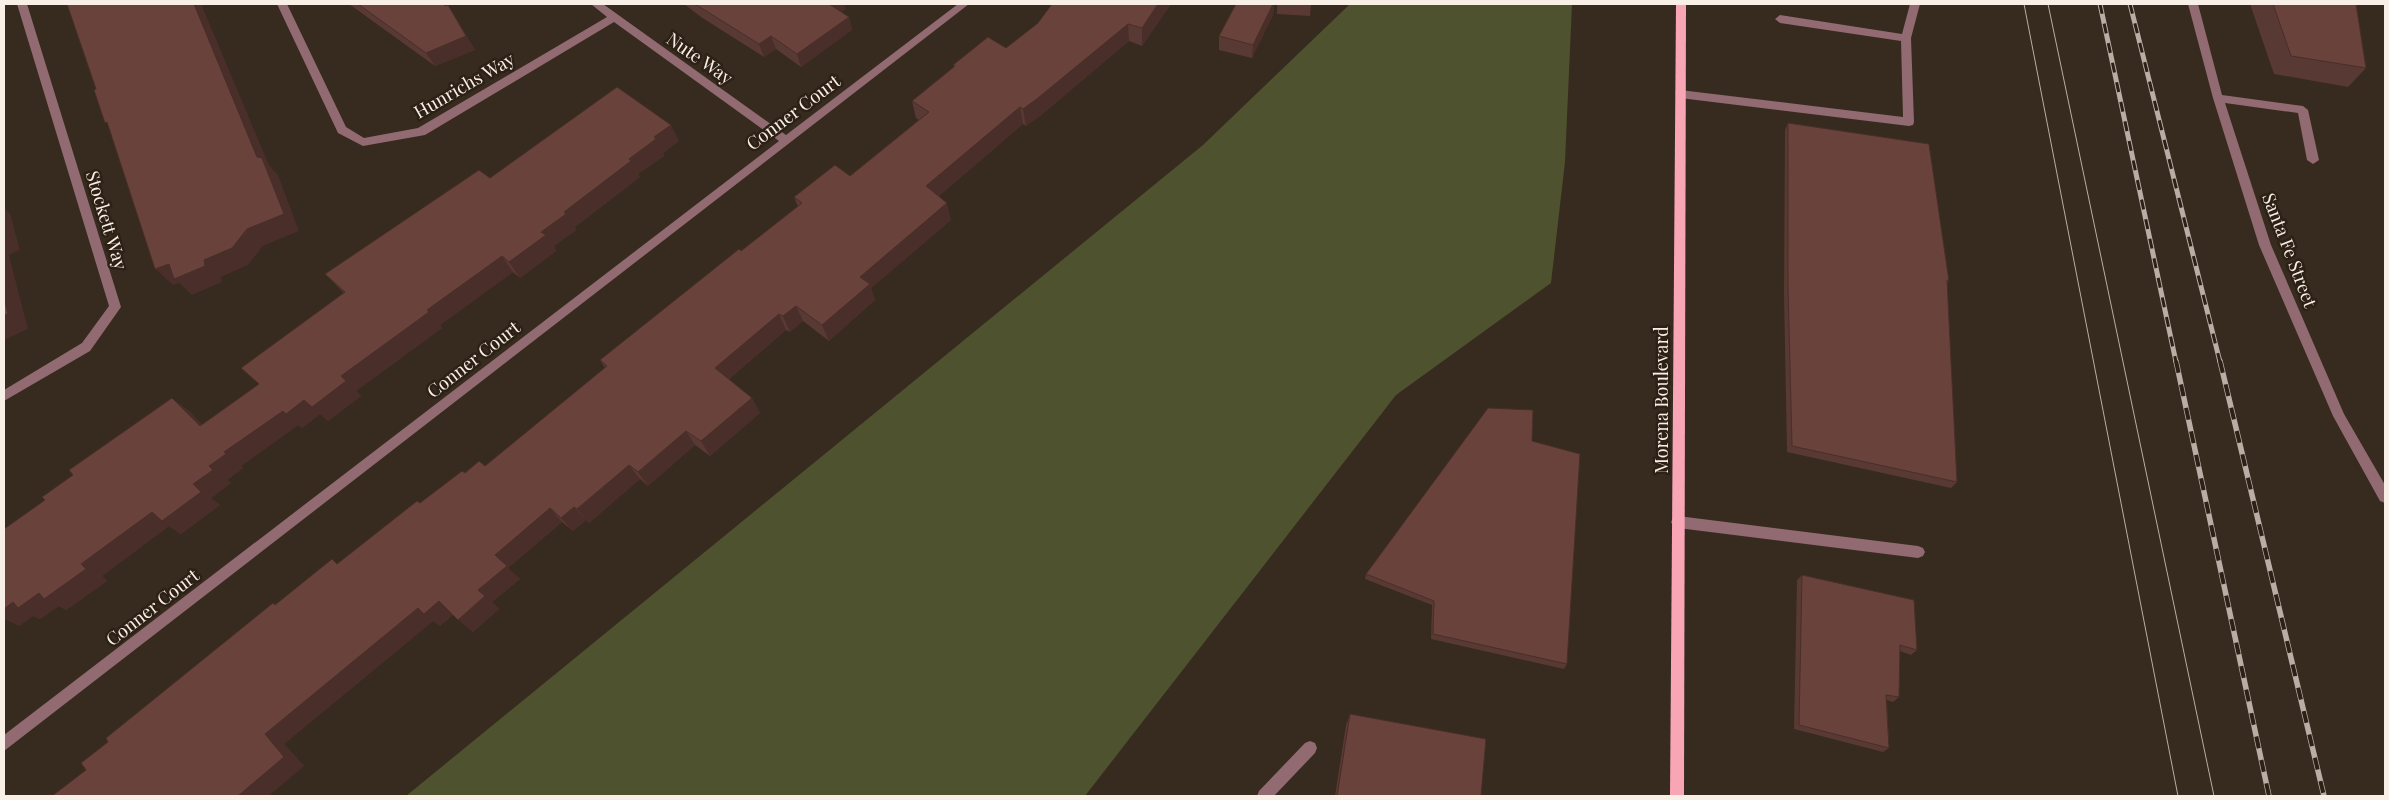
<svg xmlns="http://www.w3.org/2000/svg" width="2389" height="800" viewBox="0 0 2389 800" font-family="'Playfair Display',serif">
  <rect width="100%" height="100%" fill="#372a1e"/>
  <!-- green -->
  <path fill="#4e522f" d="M 1350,4 L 1572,4 L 1565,162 L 1551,283 L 1396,395 L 1085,796 L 406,796 L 1203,145 Z"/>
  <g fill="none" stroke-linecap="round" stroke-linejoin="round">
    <!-- minor -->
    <path fill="#926a71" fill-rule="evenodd" d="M 17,4 L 27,4 L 121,307 L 90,351 L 4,401 L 4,390 L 82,343 L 109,306 Z
      M 277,4 L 287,4 L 346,127 L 364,138 L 418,128 L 607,17 L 591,4 L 603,4 L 786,135 L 958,4 L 969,4 L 4,751 L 4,735 L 779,141 L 614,22 L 425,135 L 363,146 L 338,133 Z
      M 1910,4 L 1920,4 L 1911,38 L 1914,122 L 1913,125 L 1909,126 L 1680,98 L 1675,94 L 1680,90 L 1903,117 L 1901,41 L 1780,23 L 1775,19 L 1780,15 L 1902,34 Z
      M 2188,4 L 2198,4 L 2222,95 L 2303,106 L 2308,110 L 2319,160 L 2313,164 L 2307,160 L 2298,113 L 2225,103 L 2271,245 L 2344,414 L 2385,485 L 2385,503 L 2380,501 L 2333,416 L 2259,245 L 2213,98 Z
      M 1678,516 L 1918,546 L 1923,548 L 1925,552 L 1923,556 L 1918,558 L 1678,528 L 1673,526 L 1671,522 L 1673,518 Z
      M 1310,741 L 1315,743 L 1317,748 L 1315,753 L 1274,796 L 1257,796 L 1259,791 L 1305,743 Z"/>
    <!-- major -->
    <path fill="#f8a6b5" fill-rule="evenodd" d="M 1676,4 L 1686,4 L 1684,796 L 1670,796 Z"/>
    <!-- tram -->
    <path stroke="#b8aea5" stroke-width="1" d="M 2024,4 L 2178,796
      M 2048,4 L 2214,796"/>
    <!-- rail-far1 casing -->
    <g stroke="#b8aea5" stroke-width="5">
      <path id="rail-far1" d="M 2100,4 L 2176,362
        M 2130,4 L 2220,362"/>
    </g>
    <!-- rail casing -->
    <g stroke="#b8aea5" stroke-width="5.5">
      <path id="rail" d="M 2176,361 L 2269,796
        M 2220,361 L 2324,796"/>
    </g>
    <!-- rail-far1 -->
    <use href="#rail-far1" stroke="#2d2015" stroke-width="3" stroke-dasharray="10" stroke-linecap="butt"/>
    <!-- rail -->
    <use href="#rail" stroke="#2d2015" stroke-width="4" stroke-dasharray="12" stroke-linecap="butt"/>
  </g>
  <!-- wall -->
  <path fill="#593933" d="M 349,4 L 444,4 L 445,6 L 448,5 L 475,50 L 435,66 Z
    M 684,4 L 844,4 L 845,9 L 841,12 L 849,17 L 852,30 L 801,67 L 776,49 L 764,57 L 701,17 Z
    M 1052,4 L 1171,4 L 1142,46 L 1129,41 L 1040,116 L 1026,126 L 1023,124 L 939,196 L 951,220 L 871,288 L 875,300 L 829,341 L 803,321 L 790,332 L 786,330 L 729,379 L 752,398 L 760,413 L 710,456 L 695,445 L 648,486 L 640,479 L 589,523 L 586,520 L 573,531 L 562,522 L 508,568 L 520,579 L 492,602 L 499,609 L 473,632 L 453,615 L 440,626 L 433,621 L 284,744 L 304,766 L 86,770 L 108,742 L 273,603 L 275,604 L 338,564 L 420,503 L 465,473 L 485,466 L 605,368 L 600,360 L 798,207 L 794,197 L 850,176 L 919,120 L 916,118 L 912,101 L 954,68 L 953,65 L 1006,48 L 1038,23 Z
    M 1236,4 L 1274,4 L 1273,15 L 1252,58 L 1219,50 L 1219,36 Z
    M 1277,4 L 1311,4 L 1310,16 L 1277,14 Z
    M 2250,4 L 2356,4 L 2366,68 L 2348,87 L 2274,74 Z
    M 1788,123 L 1949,281 L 1947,283 L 1957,482 L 1951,488 L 1787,452 L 1784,294 L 1785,130 Z
    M 679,141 L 663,153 L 664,156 L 638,174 L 640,177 L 575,227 L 576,230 L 554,246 L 556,251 L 520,278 L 513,272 L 440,325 L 442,328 L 356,391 L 361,396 L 328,421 L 320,414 L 302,428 L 298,425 L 241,466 L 243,468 L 227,480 L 231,483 L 211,498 L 220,505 L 181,534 L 169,526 L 102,576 L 107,581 L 66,610 L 59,606 L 40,619 L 33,616 L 19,626 L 45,500 L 73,475 L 172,398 L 190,412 L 202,425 L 259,384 L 344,293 L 325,274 L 490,178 Z
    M 1532,441 L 1567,664 L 1564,669 L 1431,639 L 1432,605 L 1365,579 L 1366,574 Z
    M 1802,575 L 1917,650 L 1911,655 L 1900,651 L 1899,697 L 1893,702 L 1887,700 L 1889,748 L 1883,752 L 1794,729 L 1797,580 Z
    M 1350,714 L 1481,796 L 1335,796 L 1346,725 Z"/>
  <!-- shaded-wall -->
  <path fill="#492e29" d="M 194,4 L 209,4 L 202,6 L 269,165 L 278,175 L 299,231 L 263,246 L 248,265 L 221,277 L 222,282 L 192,295 L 179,283 L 173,285 L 155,269 L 169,264 L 204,260 L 257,157 Z
    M 829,4 L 844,4 L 845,9 L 833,17 Z
    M 1158,4 L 1171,4 L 1142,46 L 1142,28 Z
    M 1273,4 L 1274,4 L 1273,15 L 1252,58 L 1253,45 Z
    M 448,5 L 475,50 L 435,66 L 426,53 Z
    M 849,17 L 852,30 L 801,67 L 797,54 Z
    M 1128,24 L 1129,41 L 1040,116 L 1026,126 L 1023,109 Z
    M 771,36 L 776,49 L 764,57 L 759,44 Z
    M 1020,107 L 1023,124 L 931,203 L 926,186 Z
    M 671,125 L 679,141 L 663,153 L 664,156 L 638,174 L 640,177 L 575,227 L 576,230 L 554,246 L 556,251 L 520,278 L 509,262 L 564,212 L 654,137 Z
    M 947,203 L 951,220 L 871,288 L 875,300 L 829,341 L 822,325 L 860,277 Z
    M 4,206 L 4,208 L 10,213 L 20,250 L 9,255 L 28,329 L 4,340 Z
    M 502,256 L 513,272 L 440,325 L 442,328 L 356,391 L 361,396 L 328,421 L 312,407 L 341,376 L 427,310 Z
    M 796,306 L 803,321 L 790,332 L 783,316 Z
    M 779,314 L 786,330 L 724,383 L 715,368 Z
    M 172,398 L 190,412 L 217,440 L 200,426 Z
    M 752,398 L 760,413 L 710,456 L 701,441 Z
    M 304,400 L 320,414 L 302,428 L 298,425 L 241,466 L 243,468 L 227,480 L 231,483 L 211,498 L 220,505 L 181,534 L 169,526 L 102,576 L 107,581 L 66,610 L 59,606 L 40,619 L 33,616 L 19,626 L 4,619 L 4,609 L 13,602 L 39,593 L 81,564 L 152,512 L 193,484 L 209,466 L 224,452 L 283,411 Z
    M 686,431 L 695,445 L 648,486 L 638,472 Z
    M 629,465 L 640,479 L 589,523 L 577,509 Z
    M 574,507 L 586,520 L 573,531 L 561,518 Z
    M 550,508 L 562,522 L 508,568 L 520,579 L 492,602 L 499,609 L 473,632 L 458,620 L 495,555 Z
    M 439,601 L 454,614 L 440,626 L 433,621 L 284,744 L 304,766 L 269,796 L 238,796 L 265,734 L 418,608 Z"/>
  <!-- building -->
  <path fill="#68423b" stroke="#492e29" d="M 67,4 L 194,4 L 257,157 L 262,158 L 284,214 L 247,229 L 232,248 L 204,260 L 205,266 L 174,279 L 169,264 L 155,269 L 107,122 L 105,123 L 94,90 L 96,89 Z
    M 358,4 L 443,4 L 445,6 L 448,5 L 466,36 L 426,53 Z
    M 695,4 L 829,4 L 849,17 L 797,54 L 771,36 L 759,44 Z
    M 1052,4 L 1158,4 L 1142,28 L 1128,24 L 1038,98 L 1023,109 L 1020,107 L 926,186 L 947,203 L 860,277 L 870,284 L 822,325 L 796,306 L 783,316 L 779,314 L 715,368 L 752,398 L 701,441 L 686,431 L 638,472 L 629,465 L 577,509 L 574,507 L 561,518 L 550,508 L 495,555 L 507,566 L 478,590 L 485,596 L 458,620 L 439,601 L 424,614 L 418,608 L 265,734 L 284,757 L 238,796 L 52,796 L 86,770 L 81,763 L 108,742 L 106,738 L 273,603 L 275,605 L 332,559 L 337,564 L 417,501 L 420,503 L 462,471 L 465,473 L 479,461 L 485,466 L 607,366 L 600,360 L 739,249 L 741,251 L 802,203 L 794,197 L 835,165 L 850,176 L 929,112 L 912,101 L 955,66 L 953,65 L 988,37 L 1006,48 L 1038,23 Z
    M 1236,4 L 1273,4 L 1253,45 L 1219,36 Z
    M 2273,4 L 2356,4 L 2366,68 L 2291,56 Z
    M 617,87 L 671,125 L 654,137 L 656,139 L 629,159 L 631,161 L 564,212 L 566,214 L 541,232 L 546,235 L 509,262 L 502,256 L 427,310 L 429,312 L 341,376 L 346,381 L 312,407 L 304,400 L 286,414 L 283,411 L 224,452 L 226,454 L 209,466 L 213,470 L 193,484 L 201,492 L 162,521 L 152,512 L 81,564 L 86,569 L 44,599 L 39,593 L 18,608 L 13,602 L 4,609 L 4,529 L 45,500 L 42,497 L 73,475 L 69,470 L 172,398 L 200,426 L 259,384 L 241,368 L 345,292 L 325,274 L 479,170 L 490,178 Z
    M 1788,123 L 1929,144 L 1949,281 L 1947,280 L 1957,482 L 1792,446 L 1788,288 Z
    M 4,298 L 8,314 L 4,315 Z
    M 1488,408 L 1533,410 L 1532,441 L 1580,454 L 1567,664 L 1433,634 L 1434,601 L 1366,574 Z
    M 1802,575 L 1914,600 L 1917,650 L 1900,645 L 1899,697 L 1886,695 L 1889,748 L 1799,725 Z
    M 1350,714 L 1486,739 L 1481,796 L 1337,796 Z"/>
  <g text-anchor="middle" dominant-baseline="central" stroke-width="5" stroke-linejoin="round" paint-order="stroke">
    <!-- street labels -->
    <g font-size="18" fill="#f8efe7" stroke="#2d2015">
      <text transform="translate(700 58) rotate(35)">Nute Way</text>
      <text transform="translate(464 85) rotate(-30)">Hunrichs Way</text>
      <text transform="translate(793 112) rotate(-37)">Conner Court</text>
      <text transform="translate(107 220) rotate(73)">Stockett Way</text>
      <text transform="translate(2290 250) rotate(69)">Santa Fe Street</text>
      <text transform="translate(473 359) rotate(-38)">Conner Court</text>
      <text transform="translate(1661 400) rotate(-90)">Morena Boulevard</text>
      <text transform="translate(152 607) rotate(-38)">Conner Court</text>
    </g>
  </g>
  <!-- border -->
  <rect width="2389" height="800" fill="none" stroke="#f8efe7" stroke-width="10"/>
</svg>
